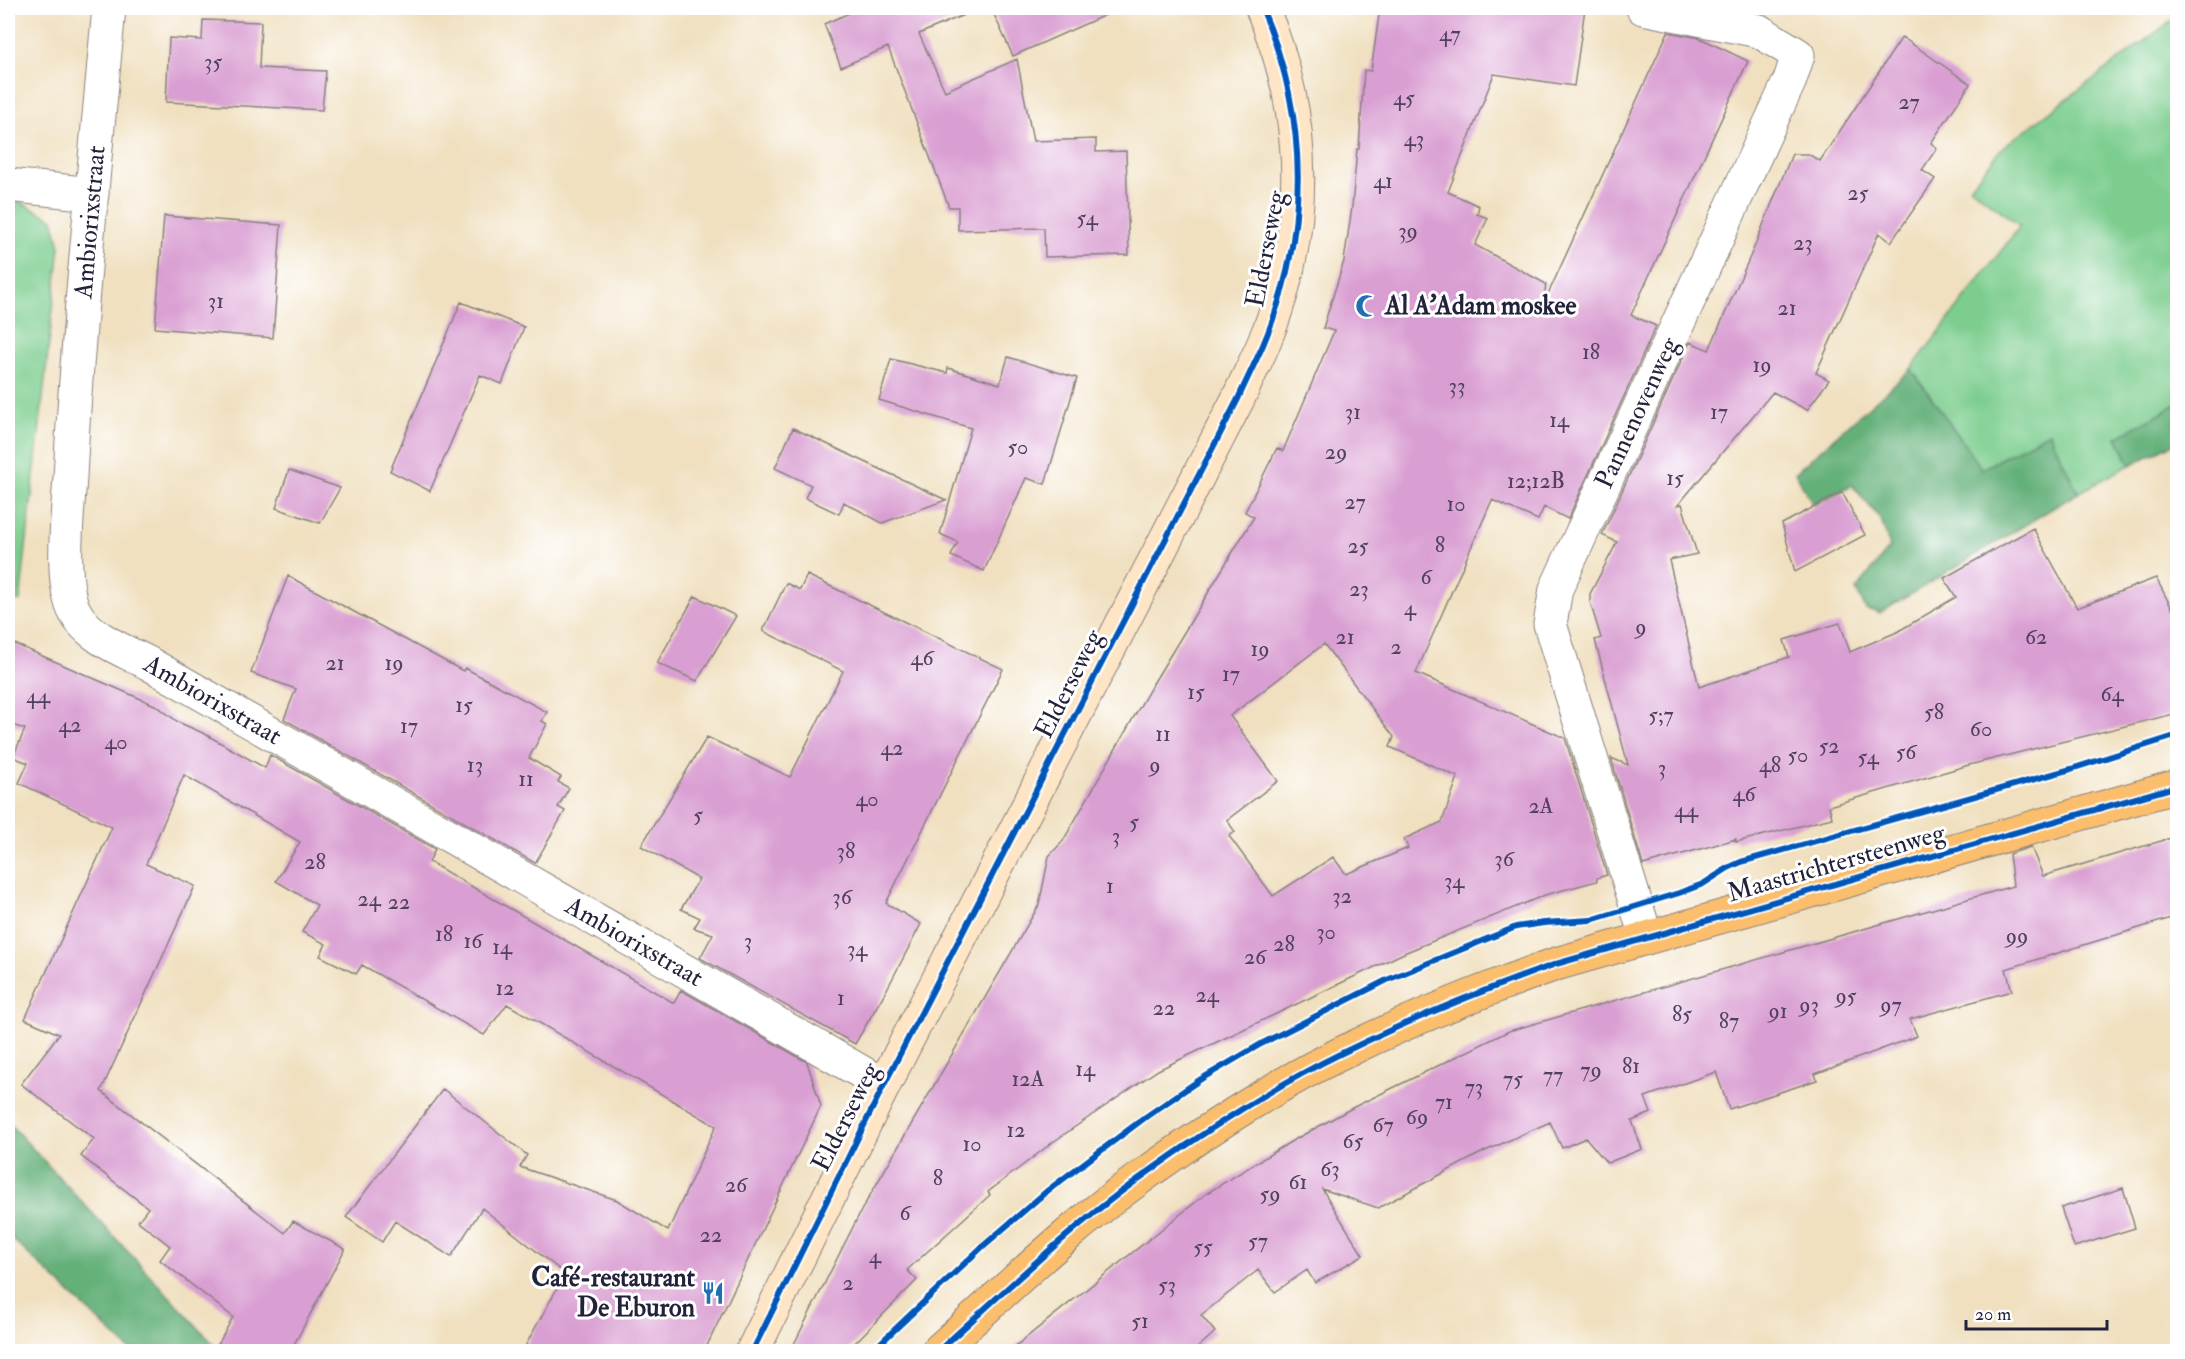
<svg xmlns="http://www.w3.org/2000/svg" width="2185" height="1359" viewBox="0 0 2185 1359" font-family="'IM FELL Double Pica',serif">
  <rect width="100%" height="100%" fill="#fff"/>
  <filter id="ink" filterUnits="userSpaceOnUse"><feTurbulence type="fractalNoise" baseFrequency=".0167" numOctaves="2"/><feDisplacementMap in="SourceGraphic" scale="12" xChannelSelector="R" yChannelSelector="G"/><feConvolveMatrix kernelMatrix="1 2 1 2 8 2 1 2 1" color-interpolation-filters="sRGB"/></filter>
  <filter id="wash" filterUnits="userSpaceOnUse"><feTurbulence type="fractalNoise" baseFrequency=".008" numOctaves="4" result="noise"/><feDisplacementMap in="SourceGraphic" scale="24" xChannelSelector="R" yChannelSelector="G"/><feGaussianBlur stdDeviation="1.35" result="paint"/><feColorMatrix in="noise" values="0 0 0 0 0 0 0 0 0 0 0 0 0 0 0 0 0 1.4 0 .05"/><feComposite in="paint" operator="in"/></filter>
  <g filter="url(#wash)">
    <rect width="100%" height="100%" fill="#f0e0c0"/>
    <!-- green -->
    <path fill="#7bcd8e" stroke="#4e7864" stroke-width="1.5" d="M 2177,15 L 2177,404 L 2117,437 L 2130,465 L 2078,493 L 2049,432 L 1982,469 L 1911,369 L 2020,226 L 1970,187 L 2004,146 L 2171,21 Z
      M 8,201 L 20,202 L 53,219 L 60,246 L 20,601 L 8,600 Z"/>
    <!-- forest -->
    <path fill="#64b079" stroke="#43695a" stroke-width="1.5" d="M 1911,369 L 1982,469 L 2049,432 L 2078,493 L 1880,613 L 1866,609 L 1856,590 L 1890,547 L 1881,520 L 1852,485 L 1813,505 L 1795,473 Z
      M 2177,404 L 2177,442 L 2130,465 L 2117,437 Z
      M 8,1122 L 220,1351 L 131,1351 L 8,1235 Z"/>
    <g id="blocks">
      <!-- building -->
      <path fill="#d99ed2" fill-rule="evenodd" d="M 861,8 L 980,8 L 919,34 L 945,91 L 1017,59 L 1033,141 L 1096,139 L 1096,152 L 1126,151 L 1129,255 L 1045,257 L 1044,228 L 958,230 L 958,207 L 949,207 L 888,47 L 841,67 L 824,24 Z
        M 991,8 L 1121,8 L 1013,56 Z
        M 1380,8 L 1585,8 L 1574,86 L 1494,74 L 1448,192 L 1479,206 L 1477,214 L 1488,218 L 1475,245 L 1546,284 L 1543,305 L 1668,32 L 1700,38 L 1748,61 L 1631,315 L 1656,326 L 1568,519 L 1544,507 L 1538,520 L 1492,500 L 1416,673 L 1565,738 L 1607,875 L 1597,878 L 1597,881 L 1545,895 L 1404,953 L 1158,1070 L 1053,1142 L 988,1192 L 990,1195 L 907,1270 L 917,1280 L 846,1352 L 790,1352 L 862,1209 L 1039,905 L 1049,856 L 1063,841 L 1151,687 L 1254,517 L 1245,512 L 1277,448 L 1283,451 L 1334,331 L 1323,328 L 1344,261 L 1352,207 L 1357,149 L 1359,149 L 1364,70 L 1371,71 ZM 1324,644 L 1394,737 L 1390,747 L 1458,777 L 1442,822 L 1404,839 L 1408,848 L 1346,874 L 1333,857 L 1273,896 L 1229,836 L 1235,832 L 1227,820 L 1278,781 L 1230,716 Z
        M 203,20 L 261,22 L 259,68 L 326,71 L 322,110 L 166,102 L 169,38 L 202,40 Z
        M 1902,37 L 1970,84 L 1931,143 L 1937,148 L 1922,170 L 1935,179 L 1891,242 L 1879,233 L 1816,373 L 1829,380 L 1807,410 L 1773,392 L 1678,505 L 1682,504 L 1697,554 L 1669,560 L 1699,687 L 1789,657 L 1784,640 L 1840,623 L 1850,652 L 1897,632 L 1956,597 L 1944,578 L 2033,528 L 2077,608 L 2156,578 L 2178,620 L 2178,713 L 1969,765 L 1829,806 L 1832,818 L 1736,842 L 1736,839 L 1643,865 L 1611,758 L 1628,765 L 1595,640 L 1601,638 L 1590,602 L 1590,594 L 1617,542 L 1602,535 L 1690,342 L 1709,350 L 1753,250 L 1792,154 L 1808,154 L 1820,161 Z
        M 164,216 L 281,225 L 273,338 L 155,328 Z
        M 461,302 L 524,327 L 502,384 L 480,375 L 430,491 L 390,471 Z
        M 1008,357 L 1077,378 L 1045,484 L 1026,478 L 984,571 L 951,556 L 958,542 L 940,534 L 971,428 L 879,400 L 891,359 L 947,373 L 948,368 L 1000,384 Z
        M 793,428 L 880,469 L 946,500 L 882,523 L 844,502 L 839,514 L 805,498 L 811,485 L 775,468 Z
        M 289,470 L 340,488 L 320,523 L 276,508 Z
        M 1842,492 L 1865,535 L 1795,572 L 1782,524 Z
        M 807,575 L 1003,669 L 886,903 L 921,924 L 887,989 L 855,1044 L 700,958 L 713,934 L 694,928 L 700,918 L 681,909 L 699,879 L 641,846 L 707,737 L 790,777 L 843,671 L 763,631 L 786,583 L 800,590 Z
        M 288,576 L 463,671 L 465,668 L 547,712 L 542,721 L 547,724 L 529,758 L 561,777 L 558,782 L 569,788 L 558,807 L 565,811 L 535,863 L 284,719 L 296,689 L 251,673 Z
        M 695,596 L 736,616 L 697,681 L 657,663 Z
        M 8,641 L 157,706 L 178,722 L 205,734 L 265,768 L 270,755 L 435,849 L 429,862 L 674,1003 L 681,990 L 807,1062 L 821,1106 L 704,1352 L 522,1352 L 565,1274 L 482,1208 L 451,1257 L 395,1221 L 382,1242 L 346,1217 L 443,1089 L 527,1155 L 520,1167 L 617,1200 L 668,1231 L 716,1126 L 507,1004 L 484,1035 L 362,965 L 356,974 L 320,956 L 326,944 L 302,932 L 317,905 L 276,881 L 300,842 L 184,775 L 146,864 L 195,886 L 101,1091 L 285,1233 L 293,1221 L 345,1249 L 290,1352 L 214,1352 L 233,1317 L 160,1260 L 170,1246 L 138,1221 L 148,1208 L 81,1156 L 94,1139 L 21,1084 L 59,1034 L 25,1019 L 112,827 L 19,783 L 28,763 L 13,757 L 25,729 L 8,724 Z
        M 2178,836 L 2178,916 L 2006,969 L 2012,991 L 1910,1019 L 1917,1036 L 1815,1074 L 1817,1080 L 1729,1109 L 1716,1072 L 1645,1097 L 1651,1113 L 1632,1121 L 1642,1149 L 1607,1163 L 1586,1138 L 1562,1148 L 1550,1122 L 1483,1152 L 1378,1208 L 1322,1189 L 1363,1255 L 1315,1283 L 1307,1270 L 1275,1292 L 1258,1270 L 1201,1315 L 1215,1332 L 1193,1352 L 1008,1352 L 1207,1193 L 1292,1141 L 1354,1107 L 1509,1031 L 2013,886 L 2009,854 L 2031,847 L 2043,876 Z
        M 2123,1188 L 2135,1228 L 2074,1247 L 2061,1208 Z"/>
    </g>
  </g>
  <g filter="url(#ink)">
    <use href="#blocks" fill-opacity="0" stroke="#89817e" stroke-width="1.5"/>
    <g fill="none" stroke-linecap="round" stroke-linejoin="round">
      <!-- minor casing -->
      <g stroke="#89817e" stroke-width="35">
        <g id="minor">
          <path id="s1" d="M 109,8 C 95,164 78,320 70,477 C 68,511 59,583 75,612 C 89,638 123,650 148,663 L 884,1085"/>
          <path d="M 1643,8 L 1759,31 L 1798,55 L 1790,80 L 1556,589 L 1550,624 L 1646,937"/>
          <path d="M 8,185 L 92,194"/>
        </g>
      </g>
      <!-- secondary casing -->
      <g stroke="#89817e" stroke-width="35">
        <path id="secondary" d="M 752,1352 L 884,1085 L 1238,399 C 1246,381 1255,363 1263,345 C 1310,234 1309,118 1262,8"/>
      </g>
      <!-- primary casing -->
      <g stroke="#89817e" stroke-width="35">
        <path id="primary" d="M 937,1352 C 1002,1294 1066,1231 1137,1180 C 1202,1133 1270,1088 1342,1053 C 1411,1019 1483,990 1556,964 L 2178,786"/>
      </g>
      <!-- minor -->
      <use href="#minor" stroke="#fff" stroke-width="33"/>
      <!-- secondary -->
      <use href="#secondary" stroke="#fde5c5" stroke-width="33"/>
      <!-- primary -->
      <use href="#primary" stroke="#fabe6d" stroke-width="33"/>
      <!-- cycleway casing -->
      <g stroke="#fff" stroke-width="10">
        <path id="cycleway" d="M 752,1352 L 884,1085 L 1238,399 C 1246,381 1255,363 1263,345 C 1310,234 1309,118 1262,8
          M 871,1352 L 982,1247 L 1047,1191 L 1147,1116 L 1201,1079 L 1261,1044 L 1387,980 L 1516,927 L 1544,923 L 1591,920 L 1679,893 L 1703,884 L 1728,868 L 1741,862 L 2071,769 L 2178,735
          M 937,1352 C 1002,1294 1066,1231 1137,1180 C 1202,1133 1270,1088 1342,1053 C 1411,1019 1483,990 1556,964 L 2178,786"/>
      </g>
      <!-- cycleway -->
      <use href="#cycleway" stroke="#0057b8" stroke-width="6"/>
    </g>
  </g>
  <!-- icons -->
  <defs>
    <g id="mosque-bare" transform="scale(1.8)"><path d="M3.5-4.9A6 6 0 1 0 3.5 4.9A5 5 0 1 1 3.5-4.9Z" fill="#1f6fb2" stroke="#fff" stroke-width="2.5" paint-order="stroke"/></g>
    <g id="restaurant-bare" transform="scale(1.8)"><path d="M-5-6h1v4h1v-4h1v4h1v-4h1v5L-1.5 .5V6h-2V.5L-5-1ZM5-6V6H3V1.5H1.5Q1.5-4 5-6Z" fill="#1f6fb2" stroke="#fff" stroke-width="2.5" paint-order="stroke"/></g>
  </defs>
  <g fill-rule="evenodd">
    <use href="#mosque-bare" x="1367" y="306"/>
    <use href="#restaurant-bare" x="713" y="1293"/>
  </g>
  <g text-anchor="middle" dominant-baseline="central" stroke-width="6" stroke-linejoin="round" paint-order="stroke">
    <!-- number labels -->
    <g font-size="22" fill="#504161">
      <text x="1450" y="34">47</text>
      <text x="213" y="62">35</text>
      <text x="1404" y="98">45</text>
      <text x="1909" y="102">27</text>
      <text x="1414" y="139">43</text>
      <text x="1383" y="181">41</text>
      <text x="1858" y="193">25</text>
      <text x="1087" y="218">54</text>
      <text x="1408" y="231">39</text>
      <text x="1803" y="243">23</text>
      <text x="216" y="301">31</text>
      <text x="1787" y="308">21</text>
      <text x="1591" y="352">18</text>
      <text x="1762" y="365">19</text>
      <text x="1457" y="386">33</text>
      <text x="1353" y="412">31</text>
      <text x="1719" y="412">17</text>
      <text x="1559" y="420">14</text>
      <text x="1018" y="447">50</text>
      <text x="1336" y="452">29</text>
      <text x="1675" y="478">15</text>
      <text x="1536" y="481">12;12B</text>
      <text x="1355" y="502">27</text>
      <text x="1456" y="504">10</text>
      <text x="1440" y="545">8</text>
      <text x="1358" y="546">25</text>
      <text x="1426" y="577">6</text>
      <text x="1359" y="589">23</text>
      <text x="1410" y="608">4</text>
      <text x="1641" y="627">9</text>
      <text x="1345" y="637">21</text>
      <text x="2036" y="637">62</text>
      <text x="1396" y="647">2</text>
      <text x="1260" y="649">19</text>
      <text x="922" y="658">46</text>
      <text x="335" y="663">21</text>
      <text x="394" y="663">19</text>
      <text x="1231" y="674">17</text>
      <text x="1196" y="692">15</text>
      <text x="2112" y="694">64</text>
      <text x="38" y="696">44</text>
      <text x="464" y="705">15</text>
      <text x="1934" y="712">58</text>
      <text x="1661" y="715">5;7</text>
      <text x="70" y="725">42</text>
      <text x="409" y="726">17</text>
      <text x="1981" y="729">60</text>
      <text x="1163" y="734">11</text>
      <text x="116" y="742">40</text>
      <text x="1829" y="746">52</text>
      <text x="892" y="748">42</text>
      <text x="1906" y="752">56</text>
      <text x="1798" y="755">50</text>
      <text x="1868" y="757">54</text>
      <text x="475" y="765">13</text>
      <text x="1155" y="765">9</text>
      <text x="1770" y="765">48</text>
      <text x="1662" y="768">3</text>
      <text x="526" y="779">11</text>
      <text x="1744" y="794">46</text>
      <text x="867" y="799">40</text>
      <text x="1541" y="806">2A</text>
      <text x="1686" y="810">44</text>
      <text x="698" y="815">5</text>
      <text x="1134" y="822">5</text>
      <text x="1116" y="836">3</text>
      <text x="846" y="851">38</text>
      <text x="1504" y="859">36</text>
      <text x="315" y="862">28</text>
      <text x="1454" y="881">34</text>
      <text x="1110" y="886">1</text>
      <text x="1342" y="896">32</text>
      <text x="842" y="897">36</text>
      <text x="369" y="899">24</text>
      <text x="399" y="902">22</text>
      <text x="1326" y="932">30</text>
      <text x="444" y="934">18</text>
      <text x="2017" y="936">99</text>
      <text x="473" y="941">16</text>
      <text x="748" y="941">3</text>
      <text x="1284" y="944">28</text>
      <text x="502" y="947">14</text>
      <text x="857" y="949">34</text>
      <text x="1255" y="957">26</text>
      <text x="505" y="988">12</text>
      <text x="1207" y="995">24</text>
      <text x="1846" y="996">95</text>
      <text x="841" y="998">1</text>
      <text x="1809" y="1005">93</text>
      <text x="1891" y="1005">97</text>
      <text x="1164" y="1008">22</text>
      <text x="1778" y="1011">91</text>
      <text x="1682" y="1014">85</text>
      <text x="1729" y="1021">87</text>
      <text x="1631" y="1066">81</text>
      <text x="1085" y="1069">14</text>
      <text x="1591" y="1070">79</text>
      <text x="1553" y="1075">77</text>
      <text x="1028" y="1079">12A</text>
      <text x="1513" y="1079">75</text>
      <text x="1474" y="1087">73</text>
      <text x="1444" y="1102">71</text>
      <text x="1417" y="1117">69</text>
      <text x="1383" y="1125">67</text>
      <text x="1016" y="1130">12</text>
      <text x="1353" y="1141">65</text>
      <text x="972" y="1144">10</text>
      <text x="1330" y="1169">63</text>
      <text x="938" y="1178">8</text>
      <text x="1298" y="1182">61</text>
      <text x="736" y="1185">26</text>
      <text x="1270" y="1194">59</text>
      <text x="905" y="1213">6</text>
      <text x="711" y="1235">22</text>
      <text x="1258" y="1241">57</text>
      <text x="1203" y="1247">55</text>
      <text x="875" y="1256">4</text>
      <text x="848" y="1283">2</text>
      <text x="1167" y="1285">53</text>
      <text x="1140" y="1321">51</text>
    </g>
    <!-- street labels -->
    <g font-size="26" fill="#22223b" stroke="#fff">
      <text transform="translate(90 222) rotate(-85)">Ambiorixstraat</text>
      <text transform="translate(1266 249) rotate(-79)">Elderseweg</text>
      <text transform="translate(1637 413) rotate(-65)">Pannenovenweg</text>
      <text transform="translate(1069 684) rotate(-63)">Elderseweg</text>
      <text stroke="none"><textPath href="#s1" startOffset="772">Ambiorixstraat</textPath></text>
      <text transform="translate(1836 863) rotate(-16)">Maastrichtersteenweg</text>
      <text stroke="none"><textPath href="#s1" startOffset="1258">Ambiorixstraat</textPath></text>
      <text transform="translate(846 1117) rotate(-63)">Elderseweg</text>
    </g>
    <!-- poi labels -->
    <g font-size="26" font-weight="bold" fill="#22223b" stroke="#fff" text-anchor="start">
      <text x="1385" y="306">Al A’Adam moskee</text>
      <text x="695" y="1278" text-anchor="end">Café-restaurant<tspan x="695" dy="30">De Eburon</tspan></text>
    </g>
  </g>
  <!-- margin -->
  <rect width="2185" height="1359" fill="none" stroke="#fff" stroke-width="30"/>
  <!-- scale -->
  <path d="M1966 1320v9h141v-9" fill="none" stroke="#22223b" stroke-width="3"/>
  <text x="1975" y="1320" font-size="18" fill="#22223b" stroke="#ffffff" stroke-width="4.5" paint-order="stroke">20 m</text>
</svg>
